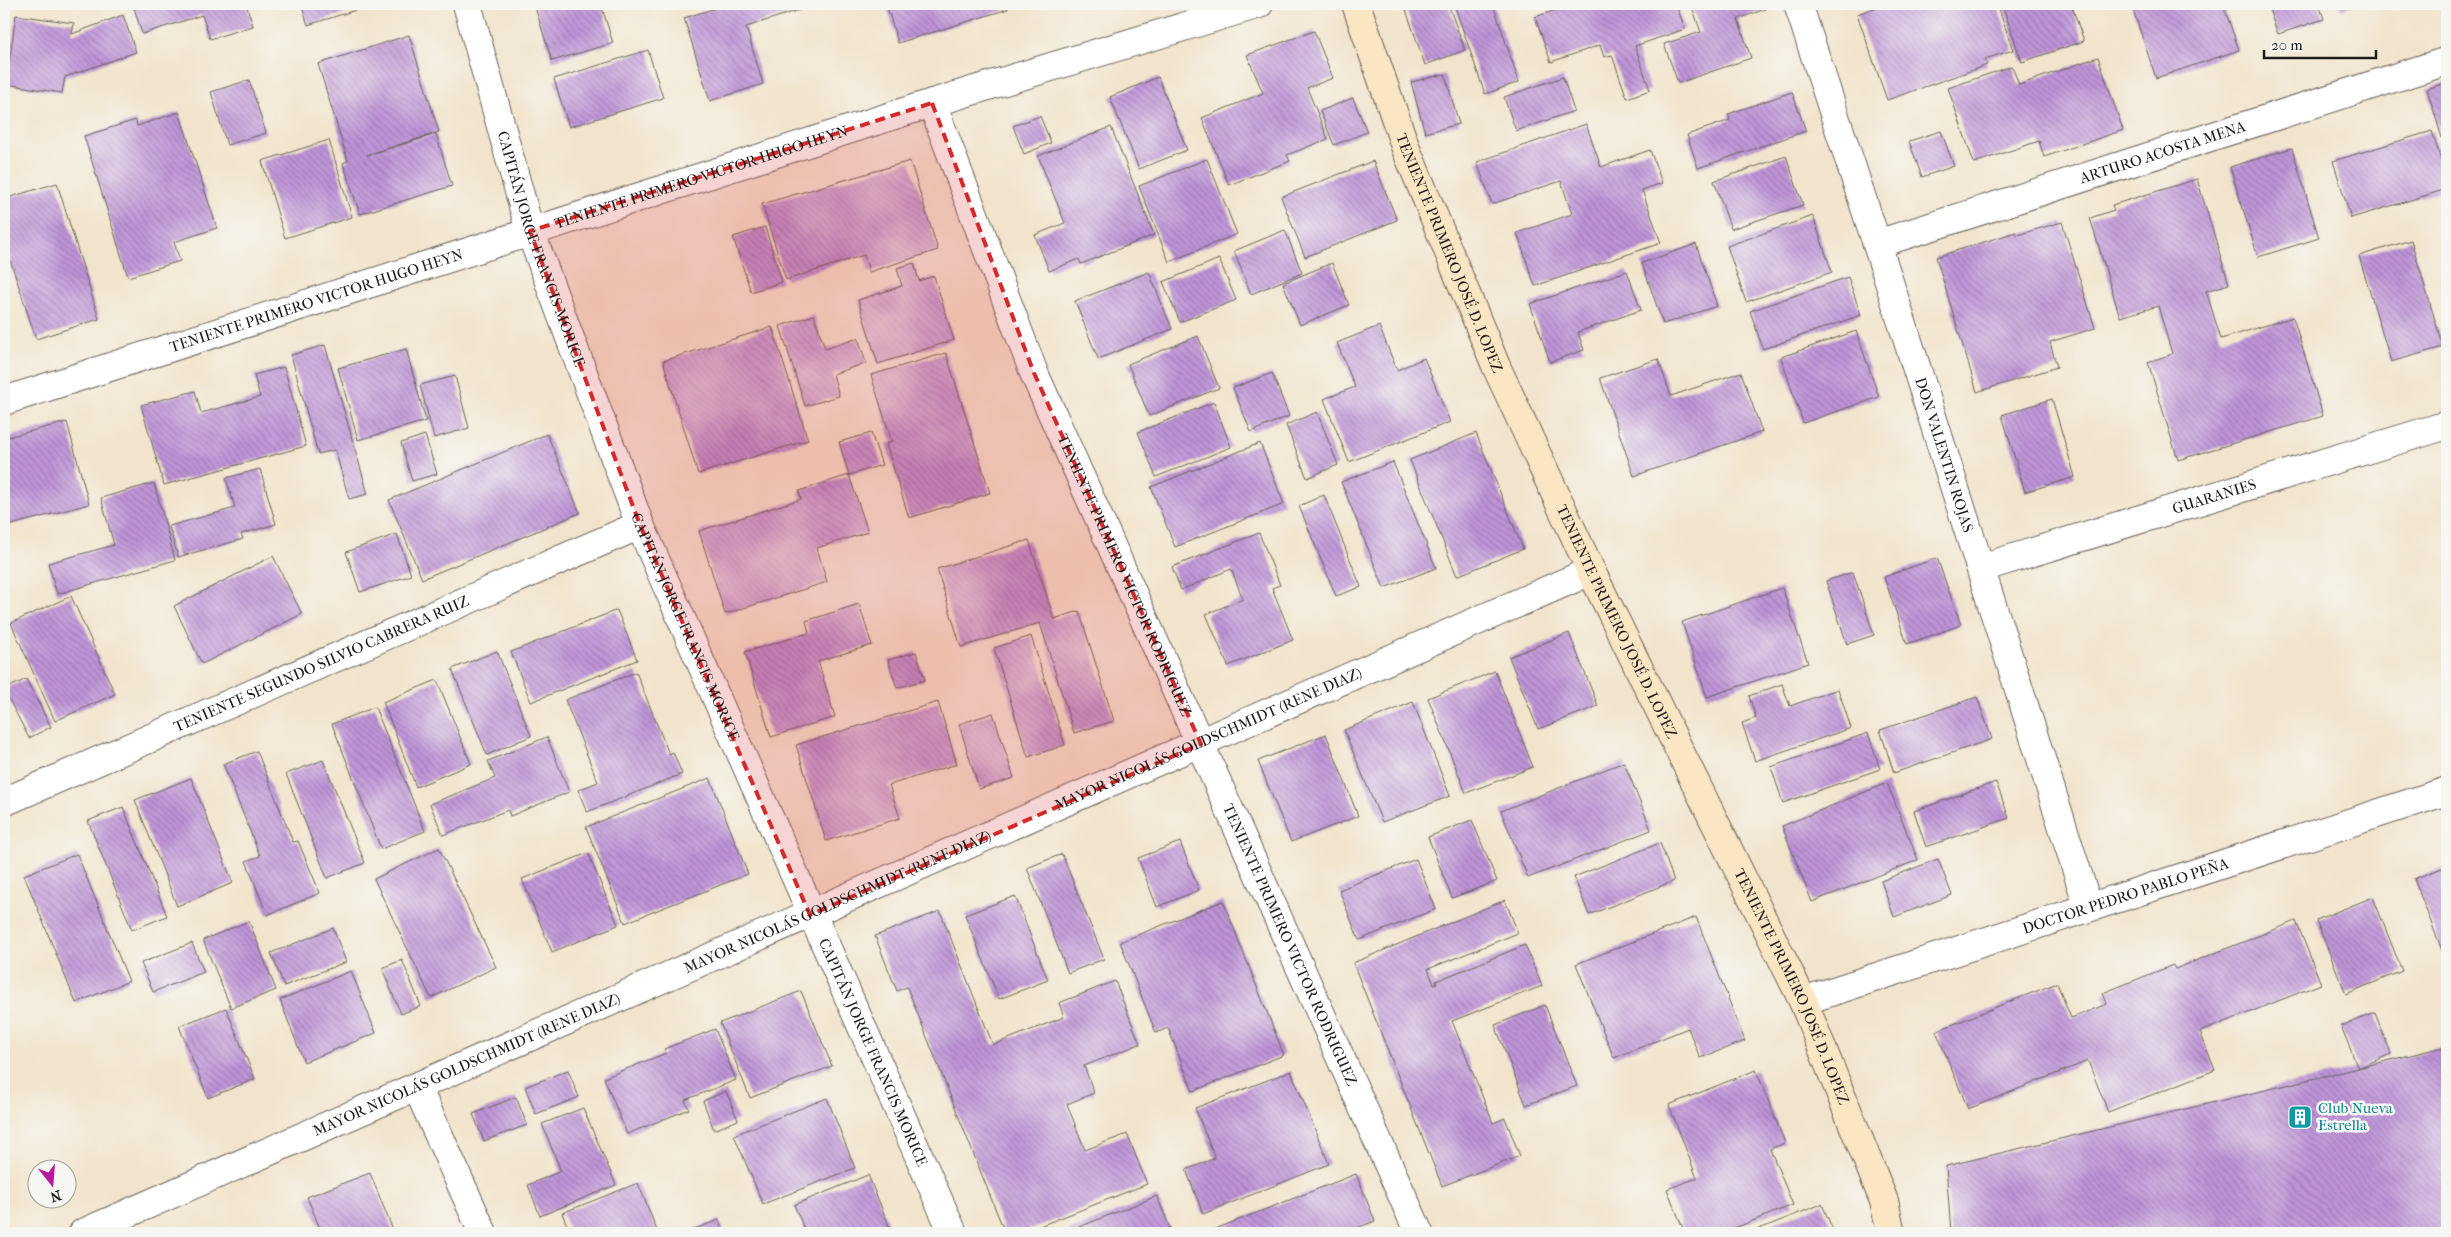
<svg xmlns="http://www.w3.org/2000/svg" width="2451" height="1237" viewBox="0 0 2451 1237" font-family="'IM FELL French Canon',serif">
  <defs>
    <pattern id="building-back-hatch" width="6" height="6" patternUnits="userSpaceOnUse" patternTransform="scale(1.25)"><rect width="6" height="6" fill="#bf94d8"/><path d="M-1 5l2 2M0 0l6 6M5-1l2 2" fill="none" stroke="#9a78ae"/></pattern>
  </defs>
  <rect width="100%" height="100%" fill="#f6f6f2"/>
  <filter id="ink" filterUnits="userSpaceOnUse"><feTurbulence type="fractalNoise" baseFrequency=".02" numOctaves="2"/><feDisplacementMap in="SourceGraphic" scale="10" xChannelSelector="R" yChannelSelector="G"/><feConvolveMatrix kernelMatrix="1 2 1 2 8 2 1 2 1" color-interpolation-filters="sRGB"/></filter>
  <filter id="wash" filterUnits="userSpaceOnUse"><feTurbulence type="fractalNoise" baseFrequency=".0096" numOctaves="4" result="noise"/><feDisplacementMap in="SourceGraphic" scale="20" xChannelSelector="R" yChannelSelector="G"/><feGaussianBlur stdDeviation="1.12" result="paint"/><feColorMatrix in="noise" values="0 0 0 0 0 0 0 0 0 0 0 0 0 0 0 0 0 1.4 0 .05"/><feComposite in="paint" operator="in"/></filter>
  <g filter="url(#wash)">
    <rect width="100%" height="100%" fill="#f2e4cc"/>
    <g id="blocks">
      <!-- building -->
      <path fill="url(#building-back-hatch)" d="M 133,4 L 246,4 L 253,26 L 210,39 L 202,15 L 142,34 Z
        M 301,4 L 375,4 L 308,25 Z
        M 534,4 L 614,4 L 602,8 L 613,43 L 552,61 Z
        M 729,4 L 818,4 L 746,27 L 763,84 L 710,101 L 684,18 Z
        M 886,4 L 1007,4 L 1008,9 L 898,43 Z
        M 1404,4 L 1448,4 L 1465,50 L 1425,65 Z
        M 1454,4 L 1493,4 L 1519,82 L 1485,94 Z
        M 1574,4 L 1676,4 L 1685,29 L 1635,46 L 1650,90 L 1627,98 L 1612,55 L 1604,57 L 1600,45 L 1551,62 L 1535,17 Z
        M 1691,4 L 1764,4 L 1765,9 L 1738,19 L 1751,58 L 1678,83 L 1664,44 L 1701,32 Z
        M 1886,4 L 1997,4 L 2013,50 L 1985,59 L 1987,65 L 1887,100 L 1857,14 Z
        M 2002,4 L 2071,4 L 2084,41 L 2022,62 Z
        M 2131,4 L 2223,4 L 2239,50 L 2156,78 Z
        M 2267,4 L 2319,4 L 2324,19 L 2278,34 Z
        M 2339,4 L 2356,4 L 2341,9 Z
        M 16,15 L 74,23 L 72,34 L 123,15 L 136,52 L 65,77 L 62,93 L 6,84 Z
        M 1314,31 L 1333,78 L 1307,88 L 1328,139 L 1287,155 L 1290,161 L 1229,185 L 1202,118 L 1263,93 L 1247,55 Z
        M 409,35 L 439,132 L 367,155 L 436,134 L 452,186 L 360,214 L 343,163 L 348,161 L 318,64 Z
        M 648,50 L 663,98 L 569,127 L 554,79 Z
        M 2098,57 L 2123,130 L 2044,157 L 2039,141 L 1974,163 L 1948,88 L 2012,66 L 2019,85 Z
        M 1445,74 L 1459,124 L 1425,133 L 1411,82 Z
        M 1158,77 L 1187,150 L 1139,169 L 1110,97 Z
        M 1563,77 L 1574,111 L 1516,131 L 1504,97 Z
        M 249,80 L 266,133 L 227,145 L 211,92 Z
        M 2447,82 L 2447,154 L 2427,89 Z
        M 1792,92 L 1806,131 L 1698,168 L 1687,135 L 1730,120 L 1728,114 Z
        M 1353,98 L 1367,132 L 1334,145 L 1320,111 Z
        M 179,112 L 217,228 L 174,242 L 180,261 L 128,277 L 84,136 L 136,120 L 137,126 Z
        M 1040,116 L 1051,143 L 1024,154 L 1013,126 Z
        M 1586,124 L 1601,167 L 1650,150 L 1662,183 L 1642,190 L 1661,243 L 1535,286 L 1517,233 L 1572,214 L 1561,181 L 1492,204 L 1477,162 Z
        M 1111,127 L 1154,235 L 1081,264 L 1079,259 L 1049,271 L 1035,235 L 1065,223 L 1038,156 Z
        M 1941,131 L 1954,166 L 1922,177 L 1909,141 Z
        M 2432,131 L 2447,180 L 2447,189 L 2351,218 L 2333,161 Z
        M 329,140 L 352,217 L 285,238 L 262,161 Z
        M 2292,148 L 2319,238 L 2258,257 L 2230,167 Z
        M 1786,156 L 1803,205 L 1731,229 L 1714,181 Z
        M 1207,159 L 1237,234 L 1169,262 L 1139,186 Z
        M 910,161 L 938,250 L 869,272 L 864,255 L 786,280 L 762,204 Z
        M 1373,161 L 1397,220 L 1305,257 L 1281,197 Z
        M 2197,179 L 2229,284 L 2206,291 L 2221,339 L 2293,317 L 2323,416 L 2178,460 L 2148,362 L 2172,354 L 2158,306 L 2120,317 L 2090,218 L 2114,210 L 2112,205 Z
        M 57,183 L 99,319 L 36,339 L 6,247 L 4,248 L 4,199 Z
        M 1813,216 L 1832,272 L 1746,302 L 1727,246 Z
        M 2062,222 L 2095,328 L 2050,342 L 2057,367 L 1977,392 L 1936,257 L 2016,232 L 2017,235 Z
        M 765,227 L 782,282 L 751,292 L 733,237 Z
        M 1285,230 L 1302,273 L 1251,294 L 1234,251 Z
        M 2411,240 L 2443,347 L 2391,362 L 2359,256 Z
        M 1696,244 L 1717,306 L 1663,324 L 1642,263 Z
        M 1219,259 L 1236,300 L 1180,322 L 1163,282 Z
        M 914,263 L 919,281 L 934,276 L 954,340 L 878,364 L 858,300 L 902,286 L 897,268 Z
        M 1332,263 L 1349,305 L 1300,325 L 1283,283 Z
        M 1627,271 L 1641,310 L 1578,332 L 1584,350 L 1550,362 L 1530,304 Z
        M 1149,272 L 1172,329 L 1098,359 L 1075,301 Z
        M 1848,277 L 1861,315 L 1763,349 L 1750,311 Z
        M 814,315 L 825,349 L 858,338 L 866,363 L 833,374 L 839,396 L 805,406 L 780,326 Z
        M 1379,326 L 1397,370 L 1424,358 L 1450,422 L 1349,462 L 1324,399 L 1355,387 L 1337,343 Z
        M 772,327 L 808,440 L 698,474 L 663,361 Z
        M 1856,331 L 1879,397 L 1803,423 L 1781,357 Z
        M 1198,336 L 1219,388 L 1149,416 L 1128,364 Z
        M 325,345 L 368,494 L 349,499 L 335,450 L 318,454 L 291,355 Z
        M 406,349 L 426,421 L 358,440 L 338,368 Z
        M 946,353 L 990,493 L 909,518 L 886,444 L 892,442 L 871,375 Z
        M 1658,359 L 1671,396 L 1741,372 L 1762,432 L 1634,476 L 1600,378 Z
        M 284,367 L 306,446 L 164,485 L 141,405 L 195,391 L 201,413 L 260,397 L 254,375 Z
        M 1272,373 L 1289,416 L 1251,432 L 1233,388 Z
        M 455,376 L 469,428 L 434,438 L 420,385 Z
        M 2052,399 L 2075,477 L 2025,492 L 2002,415 Z
        M 1214,402 L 1231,447 L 1156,477 L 1138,432 Z
        M 1317,412 L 1338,465 L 1307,478 L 1286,425 Z
        M 67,422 L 89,504 L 4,527 L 4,438 Z
        M 871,433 L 882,465 L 849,475 L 839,442 Z
        M 1476,433 L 1523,549 L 1457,576 L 1410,460 Z
        M 547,434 L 580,513 L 422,579 L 389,500 Z
        M 425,435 L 437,474 L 412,481 L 401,443 Z
        M 1260,443 L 1284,504 L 1175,547 L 1151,487 Z
        M 1393,462 L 1436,568 L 1384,588 L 1341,482 Z
        M 260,469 L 276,524 L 241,534 L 243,539 L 178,557 L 169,526 L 235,508 L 226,478 Z
        M 849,475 L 868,532 L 817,548 L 827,582 L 725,614 L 699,531 L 801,499 L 799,491 Z
        M 154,483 L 175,560 L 57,594 L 48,563 L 114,545 L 101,498 Z
        M 1324,495 L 1361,587 L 1336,596 L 1299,506 Z
        M 1259,533 L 1280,585 L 1272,588 L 1293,640 L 1228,666 L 1206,614 L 1243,599 L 1231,569 L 1181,590 L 1172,567 Z
        M 397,534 L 411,575 L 360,592 L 346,552 Z
        M 1029,540 L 1054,619 L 1079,611 L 1114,721 L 1074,733 L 1040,623 L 961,647 L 937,569 Z
        M 273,556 L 302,614 L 202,664 L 174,606 Z
        M 1937,558 L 1961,625 L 1907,644 L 1884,577 Z
        M 1853,572 L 1874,635 L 1847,644 L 1826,581 Z
        M 1782,588 L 1808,663 L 1707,697 L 1682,622 Z
        M 71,596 L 115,694 L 55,721 L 11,623 Z
        M 859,604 L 872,645 L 818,661 L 835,717 L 771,737 L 745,652 L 809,633 L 806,621 Z
        M 617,610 L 637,660 L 531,702 L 511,652 Z
        M 1569,633 L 1598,706 L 1538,729 L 1509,657 Z
        M 1031,636 L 1065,745 L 1028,757 L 994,648 Z
        M 497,651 L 531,736 L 487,755 L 452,669 Z
        M 916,652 L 925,680 L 897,688 L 888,660 Z
        M 1495,671 L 1533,767 L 1466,793 L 1428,698 Z
        M 636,672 L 669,754 L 673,752 L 682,774 L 587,812 L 578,790 L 598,782 L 565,700 Z
        M 26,679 L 51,727 L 29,738 L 4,690 Z
        M 437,680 L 471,764 L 416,787 L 383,702 Z
        M 1782,684 L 1790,706 L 1838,689 L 1851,728 L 1755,761 L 1742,723 L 1756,718 L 1749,696 Z
        M 1977,697 L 1992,739 L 1894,773 L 1880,730 Z
        M 938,702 L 957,764 L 889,785 L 900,818 L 826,841 L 796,745 Z
        M 1413,702 L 1450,796 L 1382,822 L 1344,730 Z
        M 375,707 L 425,831 L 381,849 L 332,724 Z
        M 993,713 L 1014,778 L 979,789 L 959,724 Z
        M 1868,733 L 1880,769 L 1783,803 L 1771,767 Z
        M 1326,734 L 1358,816 L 1291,842 L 1258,761 Z
        M 547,737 L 569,792 L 510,816 L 508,810 L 443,835 L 430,804 L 495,778 L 488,761 Z
        M 257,751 L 293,842 L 298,841 L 320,893 L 267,915 L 246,861 L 260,856 L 223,764 Z
        M 323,760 L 365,863 L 327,878 L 286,774 Z
        M 1624,762 L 1651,830 L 1528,878 L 1501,811 Z
        M 191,778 L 233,883 L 177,906 L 135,800 Z
        M 710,778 L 748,874 L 625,923 L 586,827 Z
        M 1996,782 L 2009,818 L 1926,847 L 1914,811 Z
        M 1887,783 L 1918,860 L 1812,902 L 1782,826 Z
        M 123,807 L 167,916 L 132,930 L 88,821 Z
        M 1472,820 L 1497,881 L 1452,898 L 1428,837 Z
        M 1180,842 L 1199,890 L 1157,907 L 1138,858 Z
        M 1660,843 L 1674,881 L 1589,915 L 1574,877 Z
        M 439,848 L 496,967 L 431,998 L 374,879 Z
        M 588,853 L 618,925 L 552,952 L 522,879 Z
        M 77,854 L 129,981 L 76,1003 L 24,875 Z
        M 1062,854 L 1104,959 L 1068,973 L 1027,868 Z
        M 1416,859 L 1436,909 L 1359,940 L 1339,890 Z
        M 1938,859 L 1952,895 L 1894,917 L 1881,881 Z
        M 2447,866 L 2447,963 L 2414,879 Z
        M 1015,896 L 1048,980 L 999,999 L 965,915 Z
        M 2373,897 L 2402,971 L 2346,994 L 2316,920 Z
        M 1505,900 L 1518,933 L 1428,969 L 1434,985 L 1437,983 L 1436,981 L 1525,945 L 1542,986 L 1452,1021 L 1493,1123 L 1505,1118 L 1520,1156 L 1442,1186 L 1353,963 Z
        M 1223,901 L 1284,1055 L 1193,1091 L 1168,1028 L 1156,1033 L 1120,942 Z
        M 940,911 L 993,1045 L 1064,1017 L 1059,1003 L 1115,981 L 1140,1044 L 1084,1066 L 1094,1093 L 1067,1104 L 1085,1150 L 1127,1134 L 1147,1184 L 1022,1233 L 1005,1233 L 907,987 L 897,991 L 875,936 Z
        M 1696,917 L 1745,1041 L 1700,1058 L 1688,1028 L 1614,1058 L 1576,964 Z
        M 249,921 L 276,990 L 231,1008 L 203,940 Z
        M 2296,921 L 2321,984 L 2200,1032 L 2215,1070 L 2108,1112 L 2088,1061 L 1968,1109 L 1936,1031 L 2057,983 L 2071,1018 L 2107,1004 L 2103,993 L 2173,965 L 2175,969 Z
        M 333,928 L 346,962 L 284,986 L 271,953 Z
        M 192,943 L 204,972 L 153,992 L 141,963 Z
        M 402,960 L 421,1006 L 401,1014 L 382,968 Z
        M 351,971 L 376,1033 L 304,1062 L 280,1000 Z
        M 801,991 L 832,1066 L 750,1098 L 720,1023 Z
        M 1545,1005 L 1577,1086 L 1526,1105 L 1495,1025 Z
        M 226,1008 L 255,1079 L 208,1098 L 179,1026 Z
        M 2375,1013 L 2391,1054 L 2358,1068 L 2447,1046 L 2447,1233 L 1951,1233 L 1946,1166 L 2358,1068 L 2341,1026 Z
        M 715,1029 L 736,1080 L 685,1100 L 689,1109 L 627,1134 L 604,1078 L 666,1053 L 664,1049 Z
        M 568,1070 L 579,1097 L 536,1114 L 525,1087 Z
        M 1756,1070 L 1785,1143 L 1770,1149 L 1793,1205 L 1722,1233 L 1685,1233 L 1667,1189 L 1697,1178 L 1669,1105 Z
        M 1291,1071 L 1329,1164 L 1203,1214 L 1186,1170 L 1215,1158 L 1195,1108 Z
        M 726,1091 L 738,1120 L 714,1130 L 703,1101 Z
        M 516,1097 L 527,1125 L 484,1141 L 473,1114 Z
        M 827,1098 L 855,1168 L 763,1204 L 734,1135 Z
        M 583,1108 L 616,1185 L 540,1216 L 528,1185 L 561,1171 L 542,1124 Z
        M 370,1173 L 394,1233 L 322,1233 L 307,1197 Z
        M 1356,1174 L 1375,1221 L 1344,1233 L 1205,1233 Z
        M 868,1175 L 892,1233 L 806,1233 L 794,1205 Z
        M 638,1183 L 658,1233 L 570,1233 L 562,1213 Z
        M 1157,1196 L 1172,1233 L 1064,1233 Z
        M 1822,1204 L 1834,1233 L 1749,1233 Z
        M 719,1220 L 724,1233 L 690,1233 L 689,1231 Z"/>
    </g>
  </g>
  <g filter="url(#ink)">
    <use href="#blocks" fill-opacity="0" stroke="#67625a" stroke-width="1"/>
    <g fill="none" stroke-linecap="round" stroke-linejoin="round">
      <!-- street casing -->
      <g stroke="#67625a" stroke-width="30">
        <g id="street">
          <path id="s1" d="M 467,4 L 530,231 L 640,525 L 953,1233"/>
          <path id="s2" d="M 1798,4 L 1877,244 L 2088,906"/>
          <path id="s3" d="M 932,103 L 1034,373 L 1419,1233"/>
          <path id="s4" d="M 1877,244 L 2447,61"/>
          <path id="s5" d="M 4,401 L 932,103 L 1259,4"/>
          <path id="s6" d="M 1981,568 L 2447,425"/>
          <path id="s7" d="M 4,802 L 640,525"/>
          <path id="s8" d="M 1803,1001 C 2018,930 2233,862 2447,791"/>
          <path d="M 417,1087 L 483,1233"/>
          <path id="s9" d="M 83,1233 L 1591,571"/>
        </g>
      </g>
      <!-- secondary casing -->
      <g stroke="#67625a" stroke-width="30">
        <g id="secondary">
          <path id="s10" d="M 1356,4 L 1406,149 L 1496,366 L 1591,571 L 1803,1001 L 1884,1201 L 1891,1233"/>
        </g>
      </g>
      <!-- street -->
      <use href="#street" stroke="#fff" stroke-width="28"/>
      <!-- secondary -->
      <use href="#secondary" stroke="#fbe6c3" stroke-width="28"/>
    </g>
  </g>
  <!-- marked area -->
  <path fill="#d62828" fill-opacity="0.2" stroke="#d62828" stroke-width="4" stroke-dasharray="10 6" stroke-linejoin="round" d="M 932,103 L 1034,373 L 1201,744 L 810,915 L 640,525 L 530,231 Z"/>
  <!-- icons -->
  <defs>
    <g id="building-square" transform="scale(1.25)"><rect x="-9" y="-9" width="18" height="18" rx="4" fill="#0f9aa8" stroke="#f6f6f2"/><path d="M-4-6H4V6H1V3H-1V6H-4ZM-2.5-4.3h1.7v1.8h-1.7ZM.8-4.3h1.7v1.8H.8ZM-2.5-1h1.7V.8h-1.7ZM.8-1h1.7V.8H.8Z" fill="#fff"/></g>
  </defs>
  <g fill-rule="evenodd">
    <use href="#building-square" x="2300" y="1117"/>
  </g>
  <g text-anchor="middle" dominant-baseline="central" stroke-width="5" stroke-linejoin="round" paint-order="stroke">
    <!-- street labels -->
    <g font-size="15" fill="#1c1c1c" stroke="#f6f6f2">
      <text stroke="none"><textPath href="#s4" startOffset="300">ARTURO ACOSTA MENA</textPath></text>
      <text stroke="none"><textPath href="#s5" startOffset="732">TENIENTE PRIMERO VICTOR HUGO HEYN</textPath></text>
      <text stroke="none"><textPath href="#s1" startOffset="256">CAPITÁN JORGE FRANCIS MORICE</textPath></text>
      <text stroke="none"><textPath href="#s10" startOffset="266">TENIENTE PRIMERO JOSÉ D. LOPEZ</textPath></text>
      <text stroke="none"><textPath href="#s5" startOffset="328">TENIENTE PRIMERO VICTOR HUGO HEYN</textPath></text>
      <text stroke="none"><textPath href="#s2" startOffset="474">DON VALENTIN ROJAS</textPath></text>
      <text stroke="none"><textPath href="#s6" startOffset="244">GUARANIES</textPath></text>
      <text stroke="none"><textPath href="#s3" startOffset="510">TENIENTE PRIMERO VICTOR RODRIGUEZ</textPath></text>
      <text stroke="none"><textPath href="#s10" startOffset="671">TENIENTE PRIMERO JOSÉ D. LOPEZ</textPath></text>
      <text stroke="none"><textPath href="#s1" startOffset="661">CAPITÁN JORGE FRANCIS MORICE</textPath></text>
      <text stroke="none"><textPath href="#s7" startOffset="346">TENIENTE SEGUNDO SILVIO CABRERA RUIZ</textPath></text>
      <text stroke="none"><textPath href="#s9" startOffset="1229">MAYOR NICOLÁS GOLDSCHMIDT (RENE DIAZ)</textPath></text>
      <text stroke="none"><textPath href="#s8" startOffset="339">DOCTOR PEDRO PABLO PEÑA</textPath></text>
      <text stroke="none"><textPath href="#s9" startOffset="824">MAYOR NICOLÁS GOLDSCHMIDT (RENE DIAZ)</textPath></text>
      <text stroke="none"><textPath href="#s3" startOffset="915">TENIENTE PRIMERO VICTOR RODRIGUEZ</textPath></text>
      <text stroke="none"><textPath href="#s10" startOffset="1076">TENIENTE PRIMERO JOSÉ D. LOPEZ</textPath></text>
      <text stroke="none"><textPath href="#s1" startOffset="1126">CAPITÁN JORGE FRANCIS MORICE</textPath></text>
      <text stroke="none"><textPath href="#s9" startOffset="419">MAYOR NICOLÁS GOLDSCHMIDT (RENE DIAZ)</textPath></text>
    </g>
    <!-- culture labels -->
    <g font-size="15" fill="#0d838f" stroke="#f6f6f2" text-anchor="start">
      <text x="2318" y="1108">Club Nueva<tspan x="2318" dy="17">Estrella</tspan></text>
    </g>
  </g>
  <!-- margin -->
  <rect width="2451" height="1237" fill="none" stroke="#f6f6f2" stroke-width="20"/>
  <!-- north arrow -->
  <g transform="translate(52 1184) rotate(163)"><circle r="24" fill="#f6f6f2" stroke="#9f9f9c"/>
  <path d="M0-4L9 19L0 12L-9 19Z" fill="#b5179e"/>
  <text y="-8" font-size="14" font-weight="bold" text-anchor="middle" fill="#1c1c1c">N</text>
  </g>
  <!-- scale -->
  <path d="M2264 50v8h112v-8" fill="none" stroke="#1c1c1c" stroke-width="2.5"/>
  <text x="2271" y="50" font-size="15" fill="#1c1c1c" stroke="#f6f6f2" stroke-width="4" paint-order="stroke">20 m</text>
</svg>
